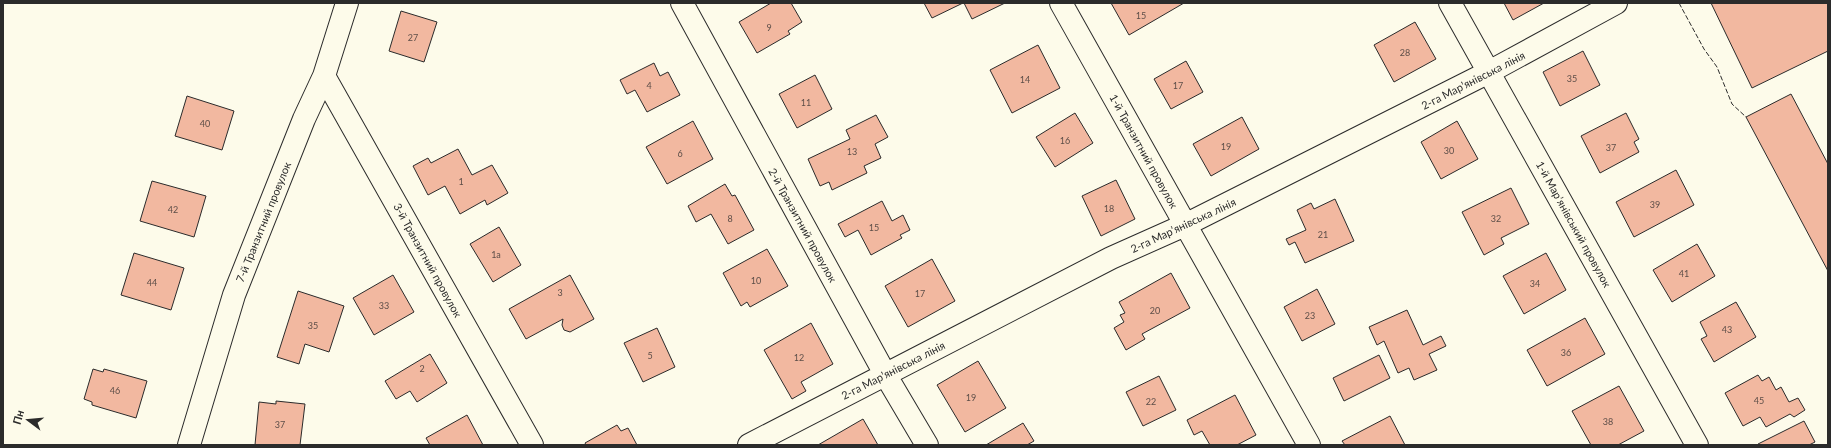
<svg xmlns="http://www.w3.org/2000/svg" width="1831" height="448" viewBox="0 0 1831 448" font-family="Lato,sans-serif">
  <rect width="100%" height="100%" fill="#fdfbea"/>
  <!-- building -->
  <path fill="#f2b8a0" stroke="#2b2b2b" d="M 771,3 L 791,3 L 802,22 L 788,31 L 790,34 L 757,53 L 739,22 Z
    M 924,3 L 963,3 L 932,18 Z
    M 964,3 L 1005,3 L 972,19 Z
    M 1111,3 L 1184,3 L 1129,35 Z
    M 1504,3 L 1544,3 L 1513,20 Z
    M 1711,3 L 1828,3 L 1828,51 L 1752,88 Z
    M 401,11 L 437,22 L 424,62 L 389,51 Z
    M 1415,22 L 1436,59 L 1394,82 L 1374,45 Z
    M 1038,45 L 1060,88 L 1012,113 L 990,70 Z
    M 1583,51 L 1600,85 L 1560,106 L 1543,72 Z
    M 1186,61 L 1203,92 L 1171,109 L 1154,79 Z
    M 654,63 L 660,76 L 668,72 L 680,95 L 647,112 L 635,90 L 627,94 L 620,80 Z
    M 815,75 L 832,109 L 797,128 L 779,94 Z
    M 1791,94 L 1828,164 L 1828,271 L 1746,117 Z
    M 187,96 L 234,111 L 222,150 L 175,136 Z
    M 1075,113 L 1093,143 L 1055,167 L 1036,137 Z
    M 1626,113 L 1639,139 L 1634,142 L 1639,152 L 1600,173 L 1581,136 Z
    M 876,115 L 888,137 L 875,144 L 881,158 L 864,166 L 867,173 L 832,190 L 829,182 L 820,186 L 808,159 L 850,139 L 846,130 Z
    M 1242,117 L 1259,149 L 1211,176 L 1193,144 Z
    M 693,121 L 713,159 L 667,184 L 646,147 Z
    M 1457,121 L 1478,159 L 1441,179 L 1421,142 Z
    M 458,149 L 472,175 L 492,165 L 508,193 L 487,205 L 485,200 L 460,214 L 445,186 L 428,195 L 413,166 L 428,158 L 431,163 Z
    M 1676,170 L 1694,205 L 1634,237 L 1616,202 Z
    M 1116,180 L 1135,219 L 1101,236 L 1082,196 Z
    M 152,181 L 206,196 L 194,237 L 140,221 Z
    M 725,184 L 732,196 L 735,195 L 754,230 L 728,244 L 711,214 L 696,222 L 688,206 Z
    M 1511,188 L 1529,224 L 1501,238 L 1504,244 L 1484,255 L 1462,212 Z
    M 1335,199 L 1354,241 L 1305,263 L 1295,242 L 1289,245 L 1286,239 L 1306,230 L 1297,210 L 1311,203 L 1314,209 Z
    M 882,201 L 892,221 L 903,215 L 910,230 L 900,235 L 902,238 L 871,255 L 858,230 L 845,237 L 838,224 Z
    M 499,227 L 521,265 L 493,282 L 470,244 Z
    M 1697,244 L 1715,276 L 1672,302 L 1653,270 Z
    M 767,249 L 788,286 L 750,307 L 747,302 L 741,306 L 723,273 Z
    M 134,253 L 184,268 L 171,310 L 121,295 Z
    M 1546,253 L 1566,290 L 1524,314 L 1503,276 Z
    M 932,259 L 955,301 L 908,327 L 885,286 Z
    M 1171,273 L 1190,308 L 1142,334 L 1145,339 L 1126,350 L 1114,328 L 1124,322 L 1120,315 L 1125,313 L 1119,302 Z
    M 393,275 L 414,312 L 374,335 L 353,298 Z
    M 570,275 L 594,319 L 570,332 L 564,330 L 562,325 L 563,319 L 526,339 L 509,309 Z
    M 1317,289 L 1335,324 L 1302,341 L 1284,307 Z
    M 298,291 L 344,306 L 329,352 L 305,344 L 299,364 L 277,357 Z
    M 1736,302 L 1756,337 L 1714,362 L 1701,339 L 1707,336 L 1700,322 Z
    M 1407,310 L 1423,345 L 1441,336 L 1446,346 L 1429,354 L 1437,370 L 1414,380 L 1409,368 L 1398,373 L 1384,341 L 1377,345 L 1369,327 Z
    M 1585,318 L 1605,354 L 1547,386 L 1527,350 Z
    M 811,323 L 833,364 L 801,382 L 806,391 L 792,399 L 764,350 Z
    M 657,328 L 675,367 L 643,382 L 624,343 Z
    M 430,354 L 447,383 L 417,402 L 410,391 L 396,399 L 385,381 Z
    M 1379,355 L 1390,378 L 1344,401 L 1333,378 Z
    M 978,361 L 1006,408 L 965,432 L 937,385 Z
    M 93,369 L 103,372 L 104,369 L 147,381 L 136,418 L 92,405 L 92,402 L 84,399 Z
    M 1758,375 L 1762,381 L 1769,377 L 1776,390 L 1781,387 L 1789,402 L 1798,398 L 1805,410 L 1794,417 L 1790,414 L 1766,427 L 1760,417 L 1743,426 L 1725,393 Z
    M 1159,376 L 1176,410 L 1143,426 L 1126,392 Z
    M 1619,386 L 1644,431 L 1618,445 L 1591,445 L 1572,411 Z
    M 1235,395 L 1256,435 L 1237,445 L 1210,445 L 1202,431 L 1194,435 L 1187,420 Z
    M 276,401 L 305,404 L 300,445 L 255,445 L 259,402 L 276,404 Z
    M 467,415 L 483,445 L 430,445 L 426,438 Z
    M 1390,416 L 1405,445 L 1345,445 L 1342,441 Z
    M 863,419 L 878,445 L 818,445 Z
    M 1804,421 L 1815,442 L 1809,445 L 1759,445 L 1758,444 Z
    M 1023,423 L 1034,441 L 1027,445 L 986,445 Z
    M 617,425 L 621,431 L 628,428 L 637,445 L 586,445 L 585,443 Z"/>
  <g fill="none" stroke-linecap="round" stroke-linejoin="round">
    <!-- minor casing -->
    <g stroke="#2b2b2b" stroke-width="24">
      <path id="minor" d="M 682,3 L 885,374 L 927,445
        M 1061,3 L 1309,445
        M 1450,3 L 1697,445
        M 324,76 L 532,445
        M 189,445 L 234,295 L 304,119 L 324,76 L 347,3
        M 749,445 L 1111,258 L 1185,225 L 1489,72 L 1616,3"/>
    </g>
    <!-- minor -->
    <use href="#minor" stroke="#fdfbea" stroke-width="22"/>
    <!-- fence -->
    <path stroke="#2b2b2b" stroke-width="1" stroke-dasharray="5 2" stroke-linecap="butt" d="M 1679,3 L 1704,49 L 1717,67 L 1732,104 L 1746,117"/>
  </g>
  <g text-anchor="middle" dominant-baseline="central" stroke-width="3" stroke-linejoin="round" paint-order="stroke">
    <!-- number labels -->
    <g font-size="9" fill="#5d4e48">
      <text x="1141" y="15">15</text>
      <text x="769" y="27">9</text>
      <text x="413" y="37">27</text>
      <text x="1405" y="52">28</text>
      <text x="1572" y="78">35</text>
      <text x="1025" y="79">14</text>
      <text x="649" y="85">4</text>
      <text x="1178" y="85">17</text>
      <text x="806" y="102">11</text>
      <text x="205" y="123">40</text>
      <text x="1065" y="140">16</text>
      <text x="1226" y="146">19</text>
      <text x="1611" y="147">37</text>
      <text x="1449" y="150">30</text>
      <text x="852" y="151">13</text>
      <text x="680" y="153">6</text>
      <text x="461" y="181">1</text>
      <text x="1655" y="204">39</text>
      <text x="1109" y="208">18</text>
      <text x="173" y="209">42</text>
      <text x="730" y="218">8</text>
      <text x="1496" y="218">32</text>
      <text x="874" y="227">15</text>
      <text x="1323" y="234">21</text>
      <text x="496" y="254">1а</text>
      <text x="1684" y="273">41</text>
      <text x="756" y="280">10</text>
      <text x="152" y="282">44</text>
      <text x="1535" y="283">34</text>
      <text x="560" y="292">3</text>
      <text x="920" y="293">17</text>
      <text x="384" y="305">33</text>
      <text x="1155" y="310">20</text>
      <text x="1310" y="315">23</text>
      <text x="313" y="325">35</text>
      <text x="1727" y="329">43</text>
      <text x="1566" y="352">36</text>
      <text x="650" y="355">5</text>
      <text x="799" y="357">12</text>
      <text x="422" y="368">2</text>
      <text x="115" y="390">46</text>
      <text x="971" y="397">19</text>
      <text x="1759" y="400">45</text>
      <text x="1151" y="401">22</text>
      <text x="1608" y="421">38</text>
      <text x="280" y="424">37</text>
    </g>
    <!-- street labels -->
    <g font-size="11" fill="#2b2b2b" stroke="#fdfbea">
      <text transform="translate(1473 80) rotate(-27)">2-га Марʼянівська лінія</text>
      <text transform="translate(1144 151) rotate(61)">1-й Транзитний провулок</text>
      <text transform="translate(263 222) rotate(-68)">7-й Транзитний провулок</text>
      <text transform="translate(1574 224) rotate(61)">1-й Марʼянівський провулок</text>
      <text transform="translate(803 225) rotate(61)">2-й Транзитний провулок</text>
      <text transform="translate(1183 225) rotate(-25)">2-га Марʼянівська лінія</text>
      <text transform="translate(428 260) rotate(61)">3-й Транзитний провулок</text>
      <text transform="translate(893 370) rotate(-27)">2-га Марʼянівська лінія</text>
    </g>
  </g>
  <!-- border -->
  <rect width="1831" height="448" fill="none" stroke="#2b2b2b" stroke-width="8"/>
  <!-- north arrow -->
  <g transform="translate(28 420) rotate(286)" stroke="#fdfbea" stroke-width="3" paint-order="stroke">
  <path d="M0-3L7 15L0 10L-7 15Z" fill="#2b2b2b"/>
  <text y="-6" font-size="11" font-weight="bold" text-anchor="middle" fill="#2b2b2b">Пн</text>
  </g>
</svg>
